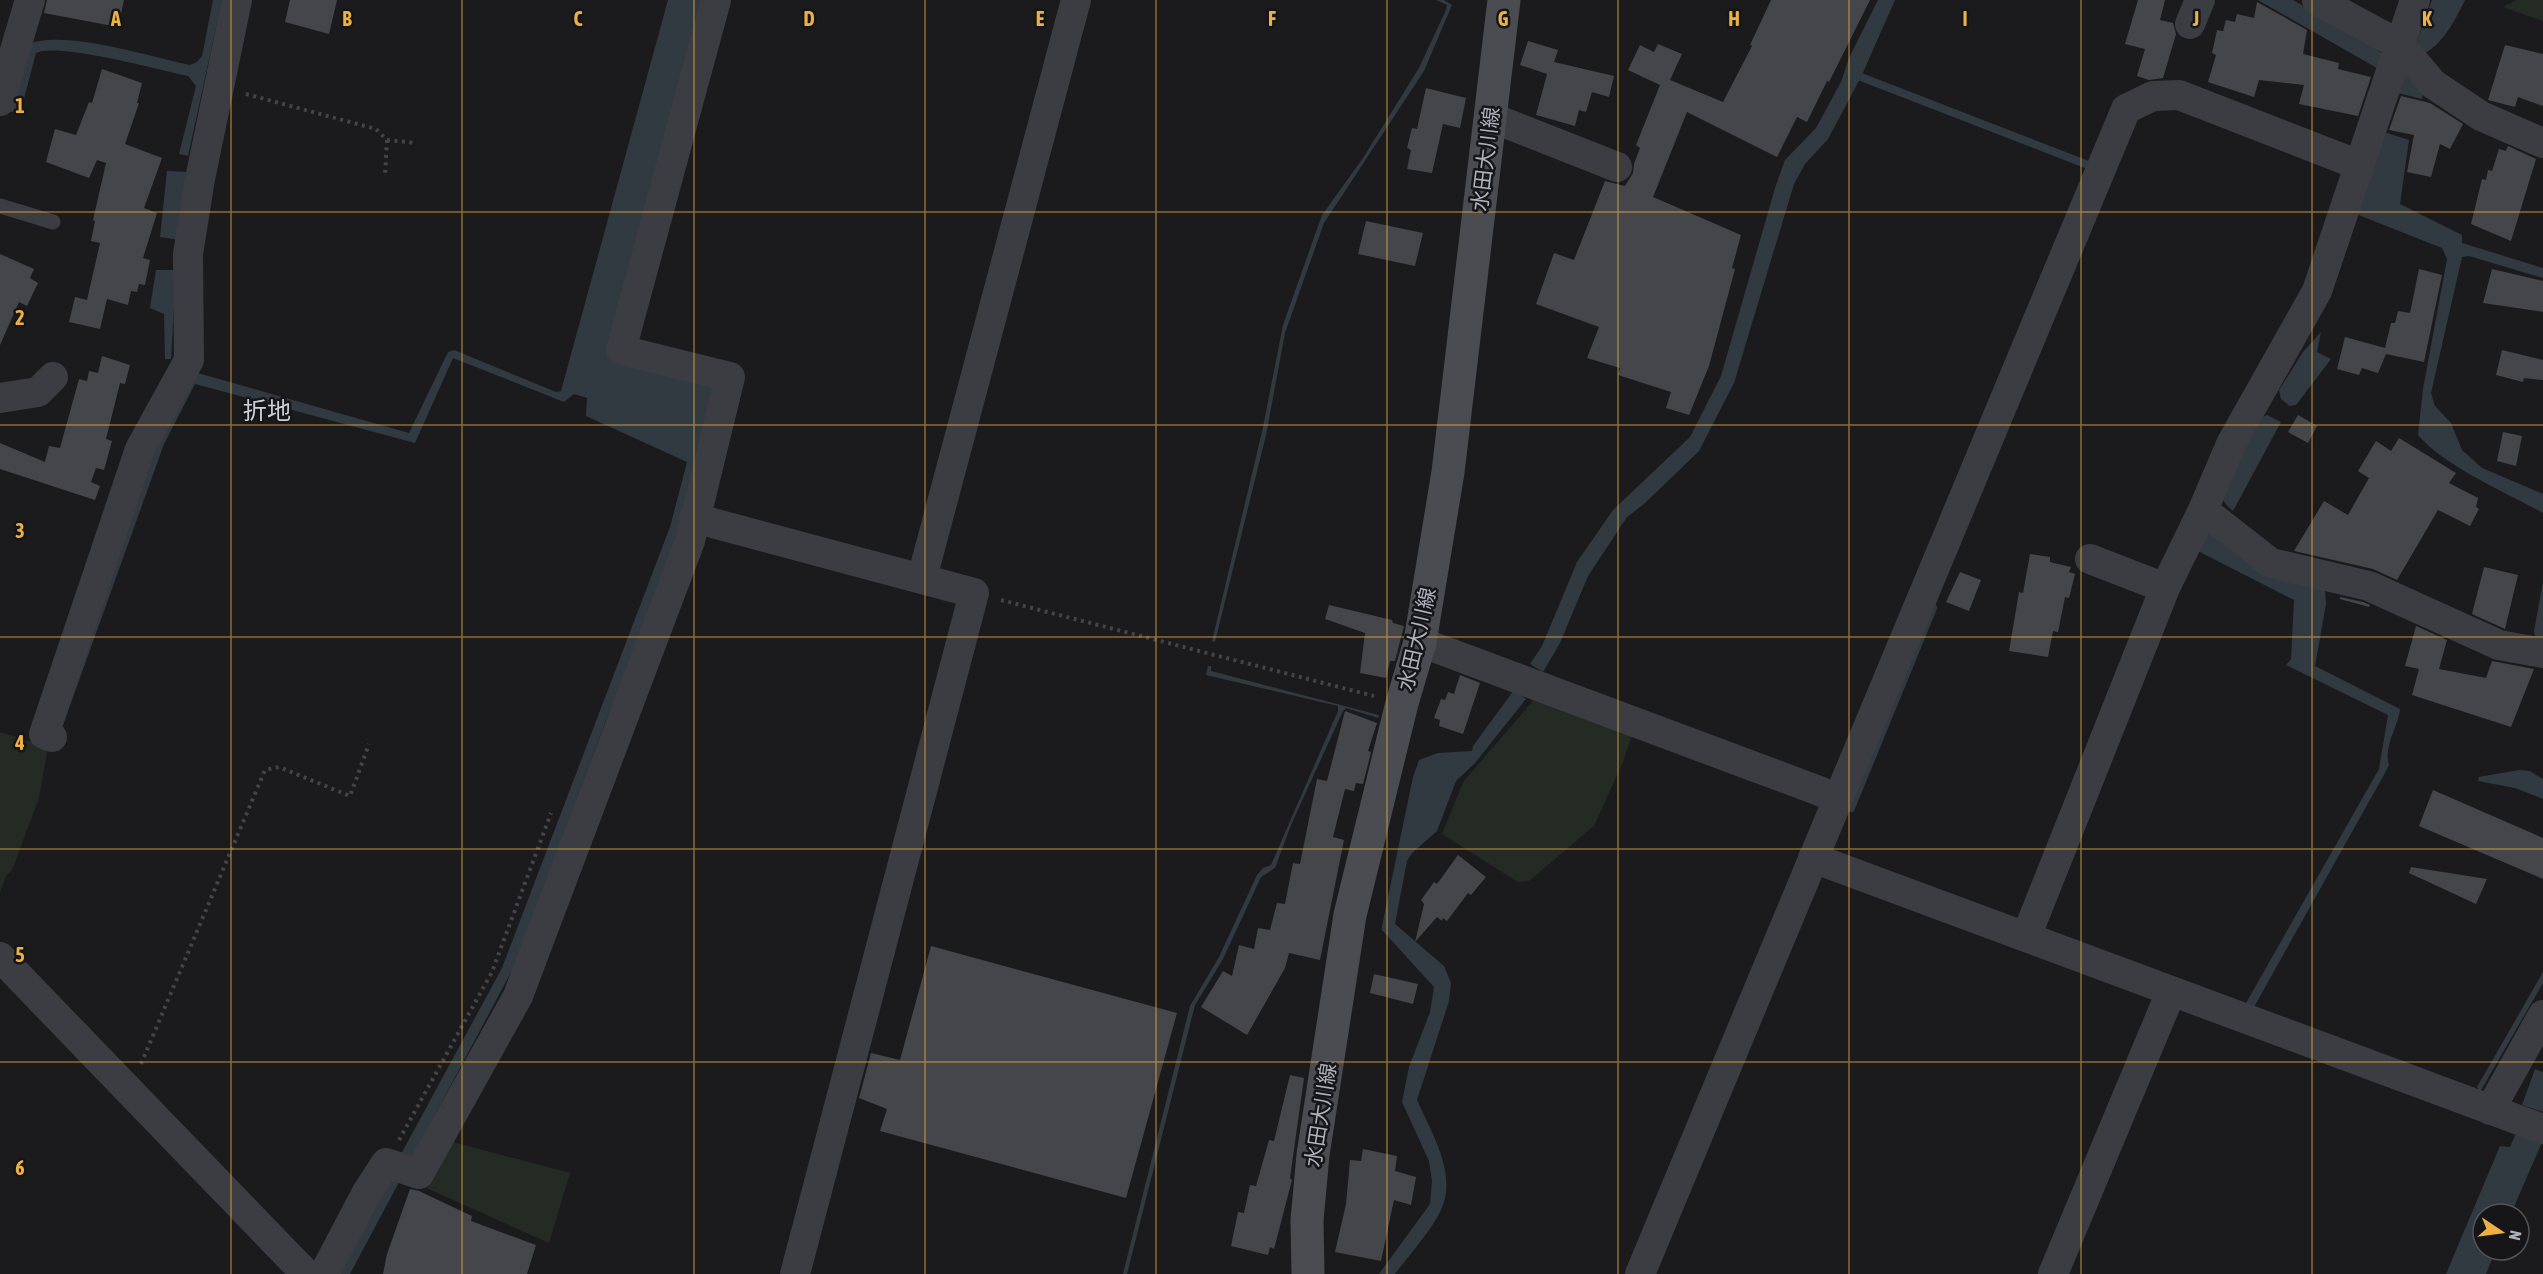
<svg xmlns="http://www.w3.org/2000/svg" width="2543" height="1274" viewBox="0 0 2543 1274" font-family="'Asap Condensed','Noto Sans JP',sans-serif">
  <rect width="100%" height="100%" fill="#1b1b1d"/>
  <!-- green -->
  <path fill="#232b24" d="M 2516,0 L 2543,0 L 2543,21 L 2503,7 Z
    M 1538,695 L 1633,733 L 1623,762 L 1594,826 L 1529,881 L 1518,882 L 1442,834 L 1463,782 Z
    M 0,732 L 48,747 L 39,798 L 12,870 L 6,876 L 0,892 Z
    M 449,1141 L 570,1173 L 549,1243 L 424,1187 Z"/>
  <!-- water -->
  <path fill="#313a41" d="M 213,0 L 222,0 L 188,156 L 179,154 L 196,86 L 188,76 C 160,70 57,42 36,53 L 20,114 L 9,111 L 30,44 C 62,29 153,57 190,65 L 197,62 L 202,56 Z
    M 668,0 L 704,0 L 611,356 L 713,382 L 719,395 L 679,538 L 603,728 L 516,963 L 350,1274 L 336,1274 L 502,968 L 670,527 L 687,462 L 586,416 L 587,398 L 574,394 L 564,402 L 453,358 L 415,443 L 195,384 L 164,444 L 62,728 L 54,725 L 153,447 L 194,372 L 409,433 L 448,352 L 454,350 L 556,392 L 561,391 Z
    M 1436,0 L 1444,0 L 1452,5 L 1424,71 L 1324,223 L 1285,333 L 1266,435 L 1215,642 L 1212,641 L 1262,432 L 1283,325 L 1322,215 L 1363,158 L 1419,68 L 1446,10 L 1447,5 Z
    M 1878,0 L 1895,0 L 1861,77 L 1828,139 L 1805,164 L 1794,184 L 1734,383 L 1699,451 L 1644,504 L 1627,517 L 1588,576 L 1560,643 L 1543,672 L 1530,664 L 1542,646 L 1577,562 L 1613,510 L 1690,437 L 1721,376 L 1775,188 L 1785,160 L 1816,128 L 1841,82 L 1849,58 Z
    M 2258,0 L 2293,0 L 2374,47 L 2424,86 L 2422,99 L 2394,92 L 2396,79 Z
    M 2432,0 L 2465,0 C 2456,18 2445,41 2427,52 L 2421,51 L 2417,41 Z
    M 2384,132 L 2409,140 L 2400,204 L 2462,235 L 2462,243 L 2543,268 L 2543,278 L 2469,256 L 2462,257 L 2431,393 L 2435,406 L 2451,423 L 2462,450 L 2482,468 L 2543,494 L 2543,513 C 2507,493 2444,466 2418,435 L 2423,389 L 2447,259 L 2442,248 L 2356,214 Z
    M 167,171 L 187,172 L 180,240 L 160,237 Z
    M 156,270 L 176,270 L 171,359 L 165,359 L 164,314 L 150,308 Z
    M 2321,332 L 2317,352 L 2331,359 L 2296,405 L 2290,406 L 2281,399 L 2279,390 L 2303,352 Z
    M 2267,415 L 2281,422 L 2233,511 C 2223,502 2220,498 2224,484 L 2263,417 Z
    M 2201,531 L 2224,534 L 2325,590 L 2326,604 L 2315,666 L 2400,709 C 2398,728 2383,746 2389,765 L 2385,773 L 2254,1007 L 2246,1003 L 2379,769 L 2388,715 L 2286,665 L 2291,659 L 2294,600 L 2194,549 Z
    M 2543,582 L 2543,643 L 2535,638 L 2534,631 Z
    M 1208,666 L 1211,666 L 1211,671 L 1379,715 L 1378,718 L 1346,708 L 1343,711 L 1291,825 L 1275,868 L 1261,877 L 1223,959 L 1195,1005 L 1127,1274 L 1123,1274 L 1190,1006 L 1219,957 L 1257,875 L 1263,868 L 1271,865 L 1338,711 L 1338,706 L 1206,675 Z
    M 1514,690 L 1526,699 L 1475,763 L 1456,781 L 1437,831 L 1412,853 L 1407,861 L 1395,924 L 1444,966 L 1451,983 L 1449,1001 L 1417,1100 C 1431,1132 1458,1174 1441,1210 C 1433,1228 1408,1257 1395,1274 L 1379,1274 L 1430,1204 L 1432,1181 L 1429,1161 L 1402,1102 L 1409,1067 L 1430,1012 L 1434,987 L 1382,930 L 1382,926 L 1413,777 L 1419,760 L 1438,753 L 1472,751 L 1473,746 Z
    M 2519,770 L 2530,771 L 2543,779 L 2543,799 L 2515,788 L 2478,781 L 2479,777 Z
    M 2543,972 L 2543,983 L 2480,1092 L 2477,1087 Z
    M 2535,1069 L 2543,1072 L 2543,1112 L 2522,1105 Z
    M 2517,1131 L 2543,1140 L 2511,1214 L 2483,1214 L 2483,1250 L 2496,1250 L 2486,1274 L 2446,1274 L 2500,1146 L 2510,1147 Z"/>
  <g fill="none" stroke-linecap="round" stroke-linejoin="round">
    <!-- stream -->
    <path stroke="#313a41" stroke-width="8" d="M 1861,77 L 2088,165
      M 1851,808 L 1933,608"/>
  </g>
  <!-- building -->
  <path fill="#45464a" d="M 47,0 L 124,0 L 118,27 L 44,13 Z
    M 290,0 L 337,0 L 329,34 L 285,22 Z
    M 1771,0 L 1870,0 L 1829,82 L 1827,81 L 1807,122 L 1797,117 L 1777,157 L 1687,112 L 1653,197 L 1741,235 L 1732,268 L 1735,269 L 1709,366 L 1689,415 L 1666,408 L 1671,392 L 1618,375 L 1620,368 L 1587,358 L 1599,327 L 1536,304 L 1554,253 L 1574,260 L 1605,181 L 1625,186 L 1633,173 L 1634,164 L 1640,148 L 1636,145 L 1660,85 L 1628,70 L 1640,45 L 1654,52 L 1658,44 L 1682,54 L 1670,80 L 1723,102 L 1752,46 L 1750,45 Z
    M 2138,0 L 2165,0 L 2160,20 L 2173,23 L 2176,34 L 2163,78 L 2149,80 L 2137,76 L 2145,49 L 2125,44 Z
    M 2257,2 L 2307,30 L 2303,54 L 2339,63 L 2338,69 L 2371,77 L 2358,116 L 2299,104 L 2304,85 L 2259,80 L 2254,97 L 2208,82 L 2216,55 L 2212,53 L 2217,30 L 2223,31 L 2226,20 L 2235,22 L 2237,14 L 2254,18 Z
    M 1528,41 L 1558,50 L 1554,62 L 1614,76 L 1609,97 L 1592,92 L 1586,112 L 1579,110 L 1575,126 L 1536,115 L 1547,74 L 1520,65 Z
    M 2505,45 L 2543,54 L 2543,106 L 2518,97 L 2515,107 L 2488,100 Z
    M 102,69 L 142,83 L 137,103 L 139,103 L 125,144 L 162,158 L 144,208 L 157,213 L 143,258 L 150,260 L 145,285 L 139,284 L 137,292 L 131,291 L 128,305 L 107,299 L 100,329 L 69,322 L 75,297 L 87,300 L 100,243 L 91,241 L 95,221 L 93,220 L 106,163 L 97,160 L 89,178 L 46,162 L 55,129 L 76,135 L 89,102 L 92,103 Z
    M 1426,88 L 1466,98 L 1460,128 L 1443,124 L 1432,173 L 1407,169 L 1411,150 L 1407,148 L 1412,128 L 1417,129 Z
    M 2401,96 L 2430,103 L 2463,124 L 2450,149 L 2440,144 L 2431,177 L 2407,172 L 2414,135 L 2389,130 Z
    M 2508,146 L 2536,159 L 2511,241 L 2471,224 L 2482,179 L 2486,180 L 2488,170 L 2492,171 L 2499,149 L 2506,151 Z
    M 1366,221 L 1423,233 L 1415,266 L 1358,254 Z
    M 0,254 L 34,269 L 30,278 L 38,283 L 27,306 L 19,302 L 0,345 Z
    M 2419,269 L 2442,275 L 2424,362 L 2386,354 L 2378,373 L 2362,368 L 2359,375 L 2337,369 L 2345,337 L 2385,348 L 2391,323 L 2395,323 L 2398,311 L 2410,313 Z
    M 2492,269 L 2543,281 L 2543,312 L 2483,303 Z
    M 2502,350 L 2543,360 L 2543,380 L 2524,378 L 2523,382 L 2496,375 Z
    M 102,356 L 130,365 L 125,384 L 120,383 L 106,439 L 112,441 L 104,470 L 96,468 L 91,482 L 100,486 L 95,500 L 0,469 L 0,443 L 45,462 L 49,446 L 60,448 L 79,379 L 87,381 L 89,371 L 98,373 Z
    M 2298,415 L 2317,426 L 2308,443 L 2288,432 Z
    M 2503,432 L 2522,436 L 2516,466 L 2497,461 Z
    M 2399,438 L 2456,473 L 2449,483 L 2478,498 L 2476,507 L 2479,509 L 2470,526 L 2438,510 L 2397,580 L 2373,569 L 2294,551 L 2324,501 L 2348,515 L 2369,478 L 2358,471 L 2376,441 L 2391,451 Z
    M 2030,554 L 2050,557 L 2050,562 L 2071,567 L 2069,572 L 2075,574 L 2069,598 L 2065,597 L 2058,632 L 2053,631 L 2048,657 L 2009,651 L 2019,592 L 2023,593 Z
    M 2484,567 L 2518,575 L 2505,629 L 2472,614 Z
    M 1960,572 L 1981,580 L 1969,611 L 1946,602 Z
    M 2340,597 L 2363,602 L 2370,605 L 2369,607 L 2340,599 Z
    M 1329,605 L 1392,620 L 1393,623 L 1404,626 L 1395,661 L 1390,661 L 1386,678 L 1360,673 L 1365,633 L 1325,619 Z
    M 2416,626 L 2447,640 L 2439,669 L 2486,678 L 2492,661 L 2534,669 L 2511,727 L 2412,695 L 2419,669 L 2405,666 Z
    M 1460,675 L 1480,683 L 1463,734 L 1439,726 L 1440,720 L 1434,718 L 1441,699 L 1445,700 L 1448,692 L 1454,694 Z
    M 1345,711 L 1377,723 L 1368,751 L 1371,752 L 1363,784 L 1356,783 L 1354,791 L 1345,789 L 1333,837 L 1344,840 L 1320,960 L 1289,953 L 1285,968 L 1247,1035 L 1201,1007 L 1223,971 L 1232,976 L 1239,945 L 1254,949 L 1258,928 L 1270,930 L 1277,903 L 1285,904 L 1293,863 L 1300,864 L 1317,779 L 1327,781 Z
    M 2433,790 L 2543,838 L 2543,879 L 2419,826 Z
    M 1458,855 L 1486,877 L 1471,895 L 1468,893 L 1447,921 L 1443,918 L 1442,921 L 1437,917 L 1415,942 L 1424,904 L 1421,900 L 1434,882 L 1437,884 Z
    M 2411,867 L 2487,879 L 2476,904 L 2409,873 Z
    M 931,946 L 1177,1013 L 1126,1198 L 880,1131 L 887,1109 L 859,1098 L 871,1053 L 900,1060 Z
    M 1374,974 L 1418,984 L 1413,1004 L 1370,993 Z
    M 1290,1075 L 1304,1078 L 1290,1178 L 1292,1180 L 1274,1249 L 1270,1247 L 1268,1255 L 1231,1246 L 1238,1212 L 1244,1213 L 1250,1185 L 1256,1186 L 1269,1140 L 1274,1141 Z
    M 1363,1149 L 1397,1156 L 1395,1171 L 1416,1177 L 1411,1205 L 1394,1200 L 1381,1261 L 1335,1252 L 1346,1204 L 1350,1160 L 1361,1161 Z
    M 410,1189 L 419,1191 L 472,1216 L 471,1221 L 536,1245 L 527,1274 L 383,1274 L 387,1254 Z"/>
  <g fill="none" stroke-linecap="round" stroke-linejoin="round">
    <!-- path -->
    <path stroke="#424449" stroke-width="4" stroke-dasharray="3 4.5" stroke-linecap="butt" d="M 246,94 L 376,129 L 387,140 L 385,176
      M 387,140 L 416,143
      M 1001,600 L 1374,696
      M 141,1064 L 265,770 L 279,767 L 350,796 L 369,744
      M 399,1140 L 492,972 L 551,813"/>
    <!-- lane -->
    <path stroke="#3c3d42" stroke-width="15" d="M 0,206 L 53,222"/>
    <!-- street -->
    <path stroke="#3c3d42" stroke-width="30" d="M 2317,0 L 2400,45 L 2433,84 L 2481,116 L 2543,143
      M 2190,24 L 2200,0
      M 0,101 L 30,0
      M 1490,117 L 1617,167
      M 0,398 L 38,392 L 53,377
      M 2203,510 L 2271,563 L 2369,586 L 2499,645 L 2543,653
      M 694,518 L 974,593 L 795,1274
      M 2090,559 L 2165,588
      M 922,578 L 1076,0
      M 1420,642 L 1838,798
      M 52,737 L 44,734 L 140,449 L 189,360 L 188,254 L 200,179 L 237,0
      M 1813,858 L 2543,1129
      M 2026,937 L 2165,588 L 2203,510 L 2232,442 L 2317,291 L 2415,0
      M 0,957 L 306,1274
      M 2490,1110 L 2543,1015
      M 324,1274 L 366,1194 L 386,1163 L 419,1174 L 518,996 L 690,541 L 730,377 L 621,350 L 716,0
      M 1640,1274 L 2126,109 L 2153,96 L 2179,95 L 2359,165
      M 2053,1274 L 2171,992"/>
    <!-- secondary -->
    <path stroke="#4a4c52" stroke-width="33" d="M 1308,1274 L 1307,1220 L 1313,1155 L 1350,915 L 1402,703 L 1420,642 L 1448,472 L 1504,0"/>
  </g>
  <!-- grid -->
  <path fill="none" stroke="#edb143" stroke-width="1.5" stroke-opacity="0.55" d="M 231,0 L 231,1274M 462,0 L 462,1274M 694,0 L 694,1274M 925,0 L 925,1274M 1156,0 L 1156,1274M 1387,0 L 1387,1274M 1618,0 L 1618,1274M 1849,0 L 1849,1274M 2081,0 L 2081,1274M 2312,0 L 2312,1274M 0,212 L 2543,212M 0,425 L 2543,425M 0,637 L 2543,637M 0,849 L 2543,849M 0,1062 L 2543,1062"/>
  <g text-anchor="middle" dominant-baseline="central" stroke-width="5" stroke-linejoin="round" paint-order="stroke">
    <!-- street labels -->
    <g font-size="21" fill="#aeb2bc" stroke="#161618">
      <text transform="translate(1485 159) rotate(-83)">水田大川線</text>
      <text transform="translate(1416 639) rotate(-77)">水田大川線</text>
      <text transform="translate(1320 1115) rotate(-81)">水田大川線</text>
    </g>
    <!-- quarter labels -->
    <g font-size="24" fill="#cfd1d8" stroke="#161618">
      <text x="267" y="410">折地</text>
    </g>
  </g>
  <g font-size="20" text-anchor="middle" font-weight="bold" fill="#edb143" stroke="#161618" stroke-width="5" stroke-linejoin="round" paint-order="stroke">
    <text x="116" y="26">A</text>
    <text x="347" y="26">B</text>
    <text x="578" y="26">C</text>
    <text x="809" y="26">D</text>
    <text x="1040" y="26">E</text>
    <text x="1272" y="26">F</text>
    <text x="1503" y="26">G</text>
    <text x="1734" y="26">H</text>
    <text x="1965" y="26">I</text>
    <text x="2196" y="26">J</text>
    <text x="2427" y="26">K</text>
    <text x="20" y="113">1</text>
    <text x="20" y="325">2</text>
    <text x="20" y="538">3</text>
    <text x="20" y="750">4</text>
    <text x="20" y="962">5</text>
    <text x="20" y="1175">6</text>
  </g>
  <!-- north arrow -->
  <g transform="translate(2501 1232) rotate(103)"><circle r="28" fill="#161618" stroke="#53545a" stroke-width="1.5"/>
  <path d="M0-4.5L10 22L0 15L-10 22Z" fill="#edb143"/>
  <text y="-9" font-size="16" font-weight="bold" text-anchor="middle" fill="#aeb2bc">N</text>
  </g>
</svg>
